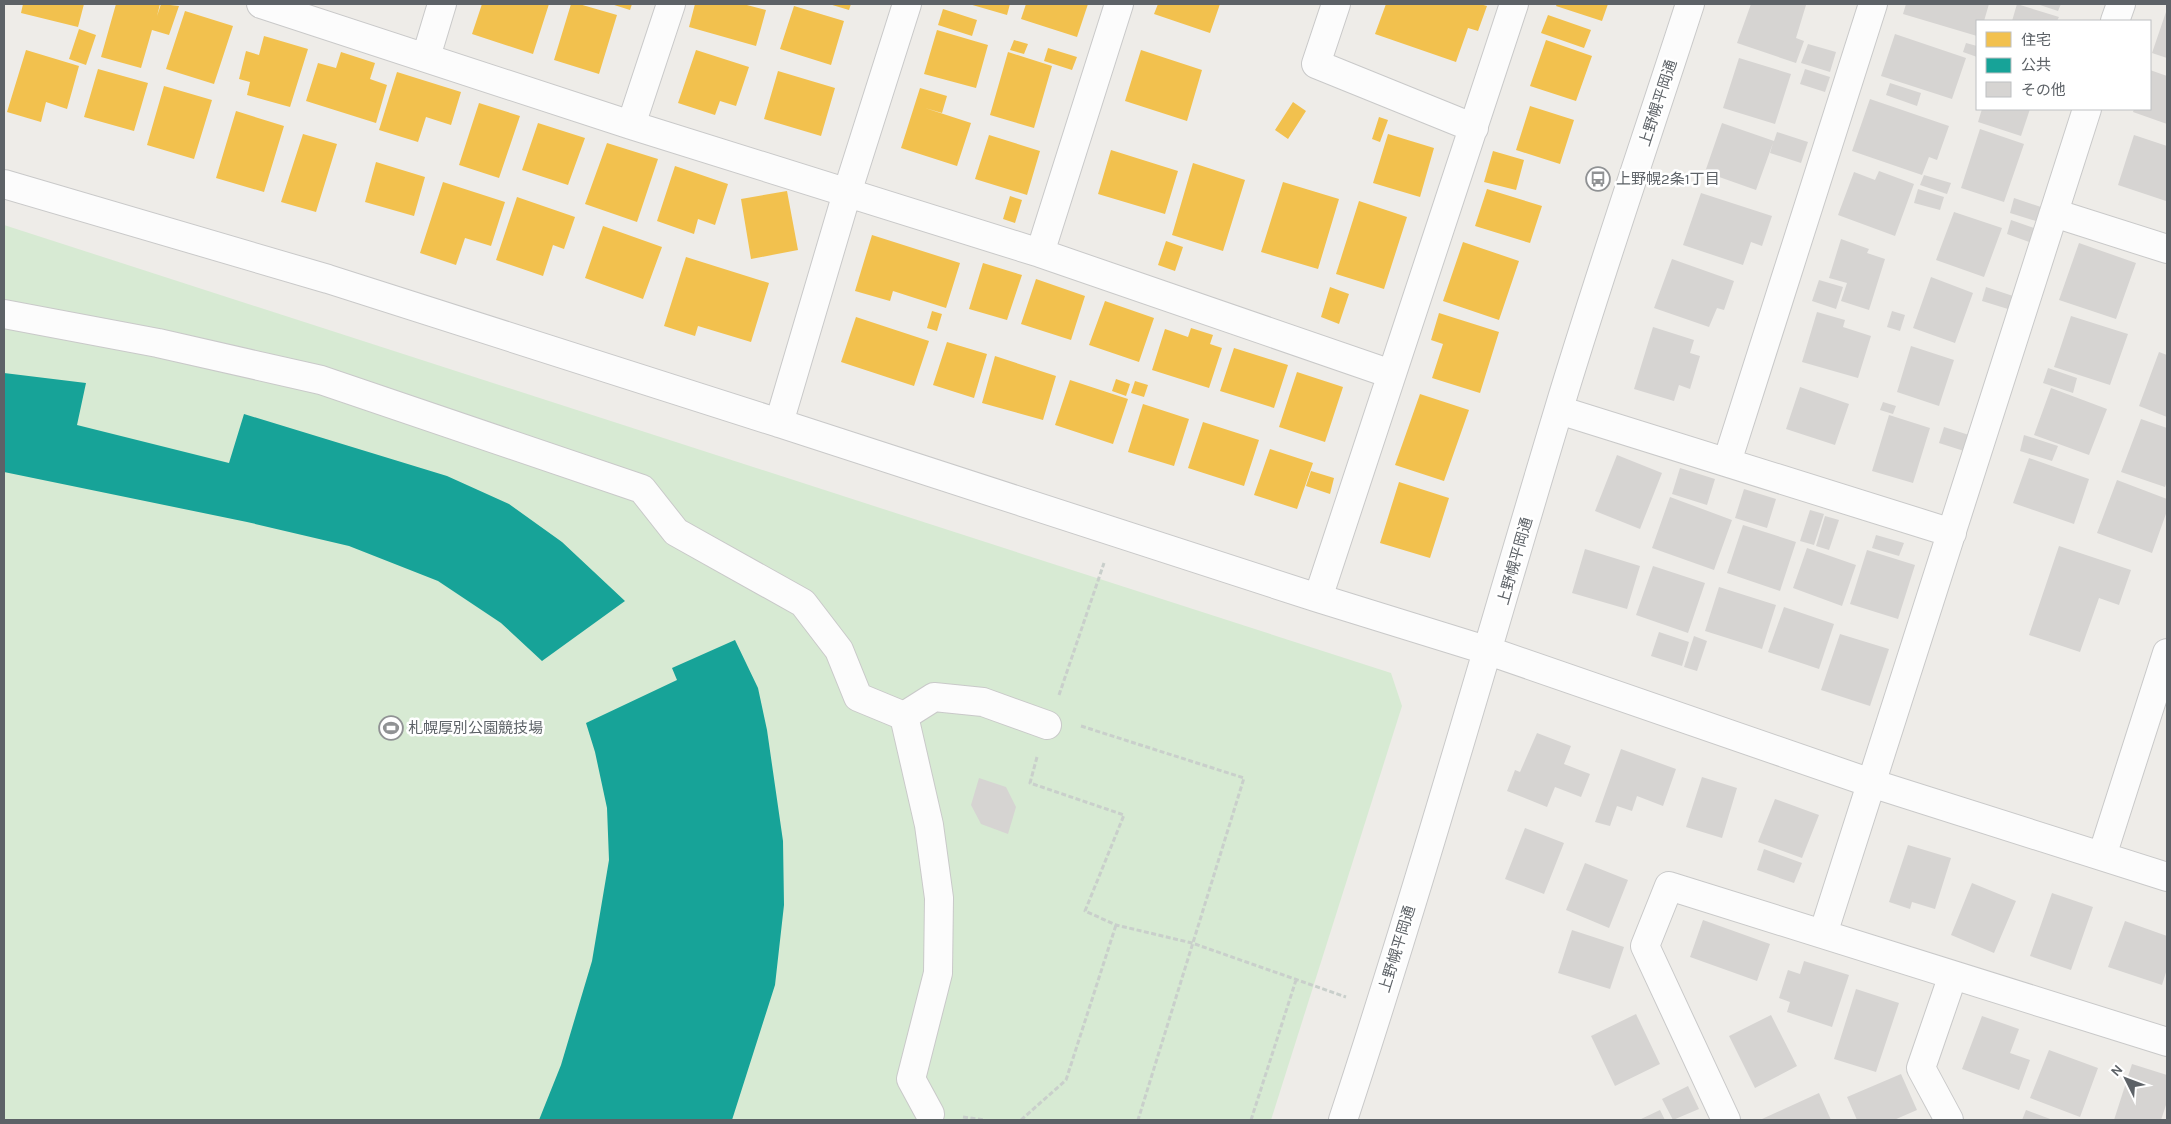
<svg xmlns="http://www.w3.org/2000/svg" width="2171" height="1124" viewBox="0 0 2171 1124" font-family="Karla,'Noto Sans JP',sans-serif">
  <rect width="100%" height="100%" fill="#eeece8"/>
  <!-- green -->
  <path fill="#d7ead3" d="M 4,225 L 1391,673 L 1402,706 L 1271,1120 L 4,1120 Z"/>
  <!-- homes -->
  <path fill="#f2c14e" d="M 23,4 L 84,4 L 78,27 L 21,13 Z
    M 116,4 L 160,4 L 157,16 L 161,4 L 179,6 L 169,35 L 152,30 L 141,68 L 101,57 Z
    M 482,4 L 549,4 L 533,54 L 472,34 Z
    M 571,4 L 579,4 L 617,15 L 599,74 L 554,60 Z
    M 611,4 L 632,4 L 630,10 Z
    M 695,4 L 743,4 L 766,10 L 756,46 L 689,27 Z
    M 829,4 L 851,4 L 849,10 Z
    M 969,4 L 1010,4 L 1007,15 Z
    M 1026,4 L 1088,4 L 1077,37 L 1021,19 Z
    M 1158,4 L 1220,4 L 1210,33 L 1154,14 Z
    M 1386,4 L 1480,4 L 1487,6 L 1478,31 L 1468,28 L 1456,62 L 1375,34 Z
    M 1557,4 L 1608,4 L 1602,21 L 1556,6 Z
    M 794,6 L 844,21 L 831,65 L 780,49 Z
    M 943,9 L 977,20 L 972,36 L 938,25 Z
    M 185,11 L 233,26 L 214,84 L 166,69 Z
    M 1548,15 L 1591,30 L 1584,48 L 1541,33 Z
    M 79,29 L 96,35 L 86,65 L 69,59 Z
    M 937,30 L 988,45 L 976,88 L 924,74 Z
    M 264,36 L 308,49 L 290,107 L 247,95 L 250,82 L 239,79 L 246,51 L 259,55 Z
    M 1014,40 L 1028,44 L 1024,54 L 1010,50 Z
    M 1546,40 L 1592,56 L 1576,101 L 1530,86 Z
    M 1048,48 L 1077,57 L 1072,70 L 1044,61 Z
    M 26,50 L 79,66 L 67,109 L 46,102 L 41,122 L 7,112 Z
    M 696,50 L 749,67 L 736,106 L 720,101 L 715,115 L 678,103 Z
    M 1141,50 L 1202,70 L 1187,121 L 1125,101 Z
    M 341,52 L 375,63 L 370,79 L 387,85 L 376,123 L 306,101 L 318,63 L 336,68 Z
    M 1008,52 L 1052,66 L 1034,128 L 990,115 Z
    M 98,69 L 148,83 L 134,131 L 84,117 Z
    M 778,71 L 835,88 L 821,136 L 764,119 Z
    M 397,72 L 461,92 L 451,125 L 426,117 L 418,142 L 379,130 Z
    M 164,86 L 212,100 L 194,159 L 147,145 Z
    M 920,88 L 947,96 L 942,113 L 925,108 L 971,123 L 957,166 L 901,148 Z
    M 1293,102 L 1306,111 L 1288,139 L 1275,130 Z
    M 479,103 L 520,116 L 499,178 L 459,165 Z
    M 1530,106 L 1574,120 L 1560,164 L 1516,150 Z
    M 236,111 L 284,126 L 264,192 L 216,178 Z
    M 1379,117 L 1388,120 L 1380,142 L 1372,139 Z
    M 538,123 L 585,138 L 568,185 L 522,170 Z
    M 303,134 L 337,144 L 316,212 L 281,202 Z
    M 1388,134 L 1434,148 L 1420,197 L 1373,183 Z
    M 989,135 L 1040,151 L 1027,195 L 975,179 Z
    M 607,143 L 658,159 L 637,222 L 585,204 Z
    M 1111,150 L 1178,171 L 1165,214 L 1098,194 Z
    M 1493,151 L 1524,160 L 1516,190 L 1484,182 Z
    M 376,162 L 425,177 L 414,216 L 365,202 Z
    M 1193,163 L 1245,180 L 1223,251 L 1172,235 Z
    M 675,166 L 728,184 L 715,225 L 698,219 L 694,234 L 657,221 Z
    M 443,182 L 505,202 L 491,246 L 465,238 L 456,265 L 420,253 Z
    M 1283,182 L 1339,199 L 1318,269 L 1261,252 Z
    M 1487,189 L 1542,206 L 1530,243 L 1475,226 Z
    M 787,191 L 798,250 L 751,259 L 741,199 Z
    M 1010,196 L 1022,200 L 1015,223 L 1003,219 Z
    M 517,197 L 575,217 L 564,249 L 553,245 L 543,276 L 496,260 Z
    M 1359,201 L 1407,217 L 1384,289 L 1336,274 Z
    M 603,226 L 662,247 L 643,299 L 585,278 Z
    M 872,235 L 960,263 L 946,308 L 893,291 L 890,301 L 855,291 Z
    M 1166,241 L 1183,247 L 1175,271 L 1158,265 Z
    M 1463,242 L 1519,261 L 1499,320 L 1443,301 Z
    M 686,257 L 769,283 L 751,342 L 698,326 L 695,336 L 664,326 Z
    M 983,263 L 1022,275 L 1007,320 L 969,309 Z
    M 1036,279 L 1085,296 L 1071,340 L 1021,324 Z
    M 1330,287 L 1349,294 L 1339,324 L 1321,317 Z
    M 1105,301 L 1154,318 L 1139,362 L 1089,345 Z
    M 932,311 L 942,314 L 937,331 L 927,328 Z
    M 1439,313 L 1499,332 L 1480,393 L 1432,378 L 1443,344 L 1431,340 Z
    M 856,317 L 929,341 L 914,386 L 841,362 Z
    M 1191,328 L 1213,335 L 1210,344 L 1222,348 L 1209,388 L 1152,370 L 1165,329 L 1188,337 Z
    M 947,342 L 987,354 L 974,398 L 933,385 Z
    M 1234,348 L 1288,365 L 1274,408 L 1220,391 Z
    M 995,356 L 1056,376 L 1043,420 L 982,403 Z
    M 1297,372 L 1343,387 L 1325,442 L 1279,427 Z
    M 1116,379 L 1130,384 L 1126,396 L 1112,391 Z
    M 1070,380 L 1128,399 L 1113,444 L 1055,425 Z
    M 1135,381 L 1148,385 L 1144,397 L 1131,393 Z
    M 1420,394 L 1469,410 L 1444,481 L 1395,465 Z
    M 1143,404 L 1189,419 L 1174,466 L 1128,452 Z
    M 1203,422 L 1259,440 L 1244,486 L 1188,468 Z
    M 1270,449 L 1313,463 L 1297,509 L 1254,495 Z
    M 1311,471 L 1334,478 L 1330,494 L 1306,486 Z
    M 1399,482 L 1449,498 L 1430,558 L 1380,543 Z"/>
  <!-- public -->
  <path fill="#17a398" d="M 4,373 L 86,383 L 77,425 L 229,463 L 244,414 L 447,476 L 509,504 L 562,542 L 625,601 L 542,661 L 501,623 L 438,581 L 349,546 L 247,522 L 4,472 Z
    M 735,640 L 758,688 L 767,730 L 783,841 L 784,905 L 775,985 L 732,1120 L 539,1120 L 561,1065 L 592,961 L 609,860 L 607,808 L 595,752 L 586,723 L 677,680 L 672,668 Z"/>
  <!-- building -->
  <path fill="#d6d4d2" d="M 1751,4 L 1806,5 L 1796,38 L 1804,41 L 1796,63 L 1737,43 Z
    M 1906,4 L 1989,4 L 1984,21 L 1977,21 L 1977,36 L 1903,14 Z
    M 2017,4 L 2059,17 L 2057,21 L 2012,21 Z
    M 2037,4 L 2061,4 L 2058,11 Z
    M 2167,9 L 2167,58 L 2152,53 Z
    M 1895,34 L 1966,58 L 1952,99 L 1881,76 Z
    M 1966,43 L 1977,46 L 1977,57 L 1963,52 Z
    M 1808,44 L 1836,52 L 1830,72 L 1801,63 Z
    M 1739,58 L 1791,74 L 1775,124 L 1723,108 Z
    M 1805,69 L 1830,77 L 1825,92 L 1800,84 Z
    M 2150,70 L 2167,76 L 2167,124 L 2133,112 L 2134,109 L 2150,109 Z
    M 1890,83 L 1921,93 L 1917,106 L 1886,95 Z
    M 1870,99 L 1949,126 L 1937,160 L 1929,157 L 1922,175 L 1852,151 Z
    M 1982,109 L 2030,109 L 2021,136 L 1978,122 Z
    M 1722,123 L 1774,141 L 1777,132 L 1808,142 L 1801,163 L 1770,153 L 1773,143 L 1756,190 L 1705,172 Z
    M 1980,129 L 2024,144 L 2004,202 L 1961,188 Z
    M 2134,135 L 2167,146 L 2166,201 L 2118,185 Z
    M 1879,171 L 1914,184 L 1895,236 L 1838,215 L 1854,172 L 1875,180 Z
    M 1924,175 L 1951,183 L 1947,194 L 1920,185 Z
    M 1918,189 L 1944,197 L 1940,210 L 1914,203 Z
    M 1701,193 L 1772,216 L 1762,246 L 1751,242 L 1743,265 L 1683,245 Z
    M 2014,198 L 2041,207 L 2036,221 L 2010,213 Z
    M 1954,212 L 2002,228 L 1984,277 L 1936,260 Z
    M 2011,220 L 2037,229 L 2032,243 L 2007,234 Z
    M 1841,239 L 1869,249 L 1867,253 L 1885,259 L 1869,310 L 1841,301 L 1847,283 L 1829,278 Z
    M 2079,243 L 2136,263 L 2116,319 L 2059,300 Z
    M 1672,259 L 1734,281 L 1724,310 L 1717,308 L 1709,327 L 1654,308 Z
    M 1931,277 L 1973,293 L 1955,343 L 1913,328 Z
    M 1819,280 L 1843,287 L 1836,309 L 1812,301 Z
    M 1986,287 L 2013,296 L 2008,309 L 1982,301 Z
    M 1892,311 L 1905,315 L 1900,331 L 1887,327 Z
    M 1817,312 L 1845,320 L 1843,327 L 1871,336 L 1858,378 L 1802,362 Z
    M 2071,316 L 2128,334 L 2110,385 L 2054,367 Z
    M 1653,327 L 1694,340 L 1690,353 L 1700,356 L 1690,389 L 1679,385 L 1674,401 L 1634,389 Z
    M 1911,346 L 1954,360 L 1939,406 L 1897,392 Z
    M 2159,352 L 2167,355 L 2167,417 L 2139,406 Z
    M 2048,368 L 2077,378 L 2073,393 L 2043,383 Z
    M 1800,387 L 1849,404 L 1835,445 L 1786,429 Z
    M 2051,388 L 2107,409 L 2089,455 L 2034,435 Z
    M 1883,402 L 1896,406 L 1893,414 L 1880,410 Z
    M 1889,415 L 1930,428 L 1913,483 L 1872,471 Z
    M 2141,419 L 2167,428 L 2167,481 L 2165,487 L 2121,472 Z
    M 1944,427 L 1969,435 L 1964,451 L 1939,443 Z
    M 2024,435 L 2058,446 L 2052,461 L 2020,451 Z
    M 1617,455 L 1662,473 L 1640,529 L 1595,511 Z
    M 2029,458 L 2089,479 L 2074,524 L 2013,503 Z
    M 1680,468 L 1715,479 L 1707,505 L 1672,494 Z
    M 2117,480 L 2167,499 L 2167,511 L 2152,553 L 2097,533 Z
    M 1744,489 L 1776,499 L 1767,528 L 1735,518 Z
    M 1670,497 L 1732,520 L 1714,570 L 1652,548 Z
    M 1810,510 L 1824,514 L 1814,545 L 1800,541 Z
    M 1825,516 L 1839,520 L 1829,550 L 1816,546 Z
    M 1743,525 L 1796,542 L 1780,591 L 1727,573 Z
    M 1876,535 L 1904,543 L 1899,556 L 1872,548 Z
    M 2059,546 L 2131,570 L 2119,605 L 2099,598 L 2080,652 L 2029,635 Z
    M 1807,548 L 1856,565 L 1842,606 L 1793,588 Z
    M 1585,549 L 1640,566 L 1627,609 L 1572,593 Z
    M 1867,550 L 1915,565 L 1898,619 L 1850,604 Z
    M 1653,566 L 1705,583 L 1688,633 L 1636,615 Z
    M 1719,587 L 1776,605 L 1762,649 L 1705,631 Z
    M 1784,607 L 1834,624 L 1819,669 L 1768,652 Z
    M 1659,632 L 1689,642 L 1682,666 L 1651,656 Z
    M 1840,634 L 1889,649 L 1870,706 L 1821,690 Z
    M 1694,636 L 1707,641 L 1697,671 L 1684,667 Z
    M 1537,733 L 1571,746 L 1564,764 L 1590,774 L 1581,797 L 1555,787 L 1547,807 L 1507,791 L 1515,770 L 1520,772 Z
    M 1621,749 L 1676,769 L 1663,806 L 1637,796 L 1632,811 L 1617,806 L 1610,826 L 1595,822 Z
    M 1702,777 L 1737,788 L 1722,838 L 1686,827 Z
    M 979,778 L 1006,787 L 1016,807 L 1008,834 L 981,824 L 971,805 Z
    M 1775,799 L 1819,815 L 1802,858 L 1758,842 Z
    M 1525,828 L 1564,843 L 1544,894 L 1505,879 Z
    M 1908,845 L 1951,858 L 1935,909 L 1912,902 L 1910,909 L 1889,902 Z
    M 1764,849 L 1802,863 L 1794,883 L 1757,870 Z
    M 1585,863 L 1628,880 L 1609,928 L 1566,910 Z
    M 1972,883 L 2016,901 L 1994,953 L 1951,935 Z
    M 2052,893 L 2093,907 L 2071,970 L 2030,956 Z
    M 1703,920 L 1770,944 L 1757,981 L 1690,957 Z
    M 2125,921 L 2167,936 L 2167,969 L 2162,985 L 2108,967 Z
    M 1572,930 L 1624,947 L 1610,989 L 1558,973 Z
    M 1804,961 L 1849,975 L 1832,1027 L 1787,1012 L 1790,1002 L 1779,998 L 1788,970 L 1800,974 Z
    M 1856,989 L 1899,1003 L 1876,1072 L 1834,1059 Z
    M 1636,1014 L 1660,1064 L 1615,1086 L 1591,1036 Z
    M 1771,1015 L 1797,1066 L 1755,1088 L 1729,1036 Z
    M 1982,1016 L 2019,1029 L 2010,1053 L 2030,1060 L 2019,1090 L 1962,1069 Z
    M 2049,1050 L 2098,1068 L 2080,1117 L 2030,1098 Z
    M 2132,1064 L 2167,1075 L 2167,1102 L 2161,1120 L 2114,1120 Z
    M 1901,1074 L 1917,1110 L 1894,1120 L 1857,1120 L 1847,1097 Z
    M 1688,1086 L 1699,1109 L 1673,1120 L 1662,1099 Z
    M 1819,1093 L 1831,1120 L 1763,1120 L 1762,1119 Z
    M 1660,1110 L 1665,1120 L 1639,1120 Z
    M 2026,1110 L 2053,1120 L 2022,1120 Z"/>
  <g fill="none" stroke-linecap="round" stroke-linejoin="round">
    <!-- minor casing -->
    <g stroke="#c9c9c9" stroke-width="30">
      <path id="minor" d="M 261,4 L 631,125 L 1040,253 L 1391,374
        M 1336,4 L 1316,64 L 1474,128
        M 2115,21 L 2121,4
        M 426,57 L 442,4
        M 631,125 L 671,4
        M 4,184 L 328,279 L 779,423 L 1318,598 L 1489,651 L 1871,783 L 2167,877
        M 2054,213 L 2167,249
        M 1040,253 L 1119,4
        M 4,314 L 158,343 L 321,380 L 642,489 L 676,532 L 803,603 L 839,650 L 858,697 L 904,716 L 934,697 L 983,702 L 1047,725
        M 1559,410 L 1952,533
        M 779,423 L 847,193 L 907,4
        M 1727,462 L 1873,4
        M 1318,598 L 1514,4
        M 904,716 L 929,825 L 939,898 L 938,973 L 911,1079 L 930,1114
        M 2102,856 L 2167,653
        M 1823,934 L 2087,109
        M 1343,1120 C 1420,886 1487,648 1558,412 C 1599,275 1646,140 1690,4
        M 1726,1120 L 1645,946 L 1669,886 L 2167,1042
        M 1949,1120 L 1921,1068 L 1953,975"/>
    </g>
    <!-- path -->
    <path stroke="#c9cfcb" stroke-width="3" stroke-dasharray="5 2.5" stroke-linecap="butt" d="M 1059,695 L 1104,563
      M 1081,726 L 1244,778 L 1138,1120
      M 1037,757 L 1030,783 L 1124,815 L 1085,911 L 1116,925 L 1192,943 L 1346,997
      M 963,1117 L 985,1120
      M 1021,1120 L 1066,1080 L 1116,925
      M 1251,1120 L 1296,980"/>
    <!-- minor -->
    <use href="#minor" stroke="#fcfcfc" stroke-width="28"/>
  </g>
  <!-- icons -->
  <defs>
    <g id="bus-ring" transform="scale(1.25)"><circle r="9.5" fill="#fff" stroke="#909294" stroke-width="1.5"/><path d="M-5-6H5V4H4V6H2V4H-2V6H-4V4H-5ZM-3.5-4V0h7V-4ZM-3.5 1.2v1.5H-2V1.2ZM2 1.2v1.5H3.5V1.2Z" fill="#909294"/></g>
    <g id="stadium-ring" transform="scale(1.25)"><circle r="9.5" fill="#fff" stroke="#909294" stroke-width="1.5"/><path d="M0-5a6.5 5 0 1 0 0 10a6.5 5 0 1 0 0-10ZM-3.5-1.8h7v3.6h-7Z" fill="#909294"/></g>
  </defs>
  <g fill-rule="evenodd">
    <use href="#bus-ring" x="1598" y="179"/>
    <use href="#stadium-ring" x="391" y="728"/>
  </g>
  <g text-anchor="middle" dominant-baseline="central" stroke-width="5" stroke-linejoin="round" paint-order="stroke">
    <!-- street labels -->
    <g font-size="15" fill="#5d6267" stroke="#fff">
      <text transform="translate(1658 103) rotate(-72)">上野幌平岡通</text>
      <text transform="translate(1515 561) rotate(-74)">上野幌平岡通</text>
      <text transform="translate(1397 949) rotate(-73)">上野幌平岡通</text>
    </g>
    <!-- poi labels -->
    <g font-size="15" fill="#5d6267" stroke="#fff" text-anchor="start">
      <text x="1616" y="179">上野幌2条1丁目</text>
      <text x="408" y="728">札幌厚別公園競技場</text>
    </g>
  </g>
  <!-- border -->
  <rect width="2171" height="1124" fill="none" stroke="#5d6267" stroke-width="10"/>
  <!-- legend -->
  <rect x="1976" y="20" width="175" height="90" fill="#ffffff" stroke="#bec0c2"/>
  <rect x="1986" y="32" width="25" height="15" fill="#f2c14e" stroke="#bec0c2"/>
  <text x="2021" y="45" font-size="15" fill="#5d6267">住宅</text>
  <rect x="1986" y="58" width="25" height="15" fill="#17a398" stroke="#bec0c2"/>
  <text x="2021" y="70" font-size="15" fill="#5d6267">公共</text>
  <rect x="1986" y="82" width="25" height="15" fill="#d6d4d2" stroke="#bec0c2"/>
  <text x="2021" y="95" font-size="15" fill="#5d6267">その他</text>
  <!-- north arrow -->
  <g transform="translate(2126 1079) rotate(312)" stroke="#ffffff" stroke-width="4" paint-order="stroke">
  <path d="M0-4L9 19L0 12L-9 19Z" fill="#5d6267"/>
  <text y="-8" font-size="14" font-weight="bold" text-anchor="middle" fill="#5d6267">N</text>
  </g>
</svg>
